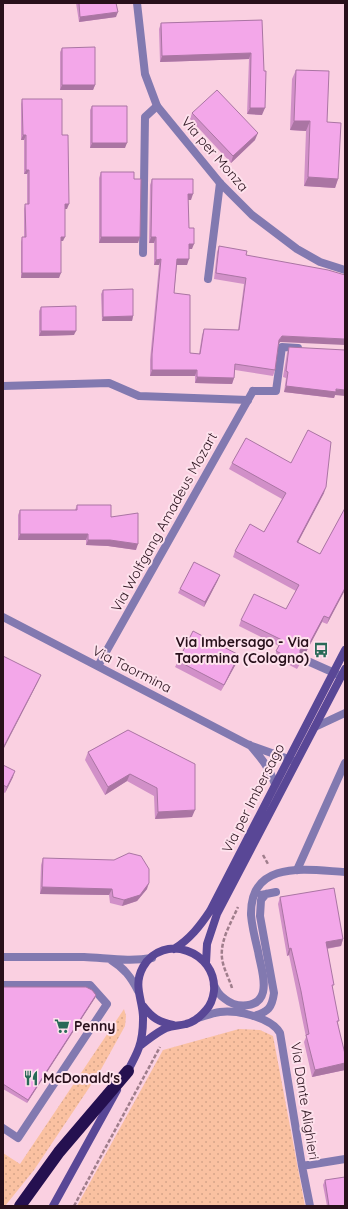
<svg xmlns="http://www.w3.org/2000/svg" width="348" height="1209" viewBox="0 0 348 1209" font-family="Quicksand,sans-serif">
  <defs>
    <pattern id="grass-dots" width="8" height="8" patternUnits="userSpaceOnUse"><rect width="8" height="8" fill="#fac1a1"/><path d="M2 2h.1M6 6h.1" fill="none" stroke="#d6a58a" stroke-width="1.8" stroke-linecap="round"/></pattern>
  </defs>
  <rect width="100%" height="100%" fill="#fad0e1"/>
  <!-- grass -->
  <path fill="url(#grass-dots)" d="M 124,1009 L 126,1016 L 125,1026 L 99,1073 L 34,1170 L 5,1206 L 3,1206 L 3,1153 L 20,1164 Z
    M 239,1029 L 260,1030 L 273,1036 L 305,1206 L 77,1206 L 163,1050 Z"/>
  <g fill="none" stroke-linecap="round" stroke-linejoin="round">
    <!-- path -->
    <path stroke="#9f7d8b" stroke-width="2.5" stroke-dasharray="4 2" stroke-linecap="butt" d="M 263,855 L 268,864
      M 232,988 C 229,978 223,968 222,958 C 220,940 231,923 238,907
      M 74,1206 L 160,1047"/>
    <!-- service -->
    <path stroke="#8279b0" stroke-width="8" d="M 143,253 L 145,117 L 157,106
      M 208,279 L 220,183
      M 3,386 L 109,383 L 139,396 L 248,400
      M 253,391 L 276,391 L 282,347 L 298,348
      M 303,659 L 339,675
      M 315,727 L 345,713
      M 297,870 L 345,763
      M 261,895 L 276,892
      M 3,985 L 90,985 L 107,1004 L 18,1138 L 3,1128
      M 254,1016 C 268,1012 272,1008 274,993 L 260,916 L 261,900 L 266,894"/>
    <!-- minor -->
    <path stroke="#8279b0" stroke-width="8" d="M 137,3 L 145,74 L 157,106 L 220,183 L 252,215 L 297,249 L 320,262 L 345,270
      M 3,617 L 249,745 L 294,761
      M 98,666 L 253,391
      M 250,745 C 261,758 269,767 275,784
      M 3,957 C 30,957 57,957 84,957 C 107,958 129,962 152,958
      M 111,960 C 124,968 131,977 138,991
      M 214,985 C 217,991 219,995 225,999 C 236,1008 259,1009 263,992 C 266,979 260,964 258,951 C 255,939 252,927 251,915 C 250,859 307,870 345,872
      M 198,1018 C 205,1016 212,1013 220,1012 C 237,1010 271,1017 280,1033 L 302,1166 L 310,1206
      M 302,1166 L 345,1159"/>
    <!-- secondary -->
    <path stroke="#594796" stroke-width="8" d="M 174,949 C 190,939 200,926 210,911 L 345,650
      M 206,963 L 207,944 L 217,914 L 345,669
      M 143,1006 C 152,1018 159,1022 173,1025
      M 126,1074 C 137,1054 143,1044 143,1020 C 144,1001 132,987 143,967 C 163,932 217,951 214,991 C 213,998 211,1005 206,1010 C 201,1016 194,1022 186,1024 C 179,1026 173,1025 166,1028 C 157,1032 149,1039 141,1045
      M 53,1206 L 117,1090"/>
    <!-- motorway -->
    <path stroke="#251050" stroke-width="12" d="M 20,1206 L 59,1152 L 128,1071"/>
  </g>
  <!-- wall -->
  <path fill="#d190c8" d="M 76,3 L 116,3 L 116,17 L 79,22 Z
    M 262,20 L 262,115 L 247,114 L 249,59 L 160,62 L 159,29 L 161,23 Z
    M 62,48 L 95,85 L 93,90 L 60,90 L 60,52 Z
    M 296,70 L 327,122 L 338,179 L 335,188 L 304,186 L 306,131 L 290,130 L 292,79 Z
    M 22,99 L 62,135 L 67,209 L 65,209 L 63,241 L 61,241 L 59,278 L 21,278 L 21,242 L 22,237 L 24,237 L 24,209 L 25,204 L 27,204 L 27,174 L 24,174 L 24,140 L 21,140 L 21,104 Z
    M 92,106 L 125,148 L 90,148 L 90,110 Z
    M 192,113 L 255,140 L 231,163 L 190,119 Z
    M 101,172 L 134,179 L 138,243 L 99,243 L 99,178 Z
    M 152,179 L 191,200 L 188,200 L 189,228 L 192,249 L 189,249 L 187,265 L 177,265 L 174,293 L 190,353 L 199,354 L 202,335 L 204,329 L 238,330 L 244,284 L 214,279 L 217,252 L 219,246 L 246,255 L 280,342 L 278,344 L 275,370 L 273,376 L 235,370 L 234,378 L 232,384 L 195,383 L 195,376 L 150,376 L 150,360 L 159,265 L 154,265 L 154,243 L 149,243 L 150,185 Z
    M 103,290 L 133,316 L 132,321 L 102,321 L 101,294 Z
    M 41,307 L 74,335 L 39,336 L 39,311 Z
    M 289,347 L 335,395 L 334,398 L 284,392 L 286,378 L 283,377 L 287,353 Z
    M 232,463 L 324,493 L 298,542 L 320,554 L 345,508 L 345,590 L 327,624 L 322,622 L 305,654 L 302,654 L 300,655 L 300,664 L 297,669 L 274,657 L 279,646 L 239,626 L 241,620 L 286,609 L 296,591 L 233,557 L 235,551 L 264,532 L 282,499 L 229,469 Z
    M 77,505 L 111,517 L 136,550 L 108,546 L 86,545 L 86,540 L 18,540 L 18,515 L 20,510 L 75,510 Z
    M 218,580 L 204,607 L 178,593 L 180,589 Z
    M 178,661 L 237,662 L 221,691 L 175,667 Z
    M 128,730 L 192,817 L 155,819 L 154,796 L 127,781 L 105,795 L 85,760 L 88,752 Z
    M 3,765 L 13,777 L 5,793 L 3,792 Z
    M 43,858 L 147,889 L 137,901 L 122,906 L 110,903 L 109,895 L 40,894 L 41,865 Z
    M 280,897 L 343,939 L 341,946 L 327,949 L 345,1070 L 312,1077 L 304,1042 L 306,1037 L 298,998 L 289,955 L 287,956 L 278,904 Z
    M 3,987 L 96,995 L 95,998 L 27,1103 L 3,1089 Z
    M 325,1180 L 345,1206 L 327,1206 L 323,1185 Z"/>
  <!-- shaded-wall -->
  <path fill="#aa75a3" d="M 118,12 L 116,17 L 79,22 L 80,17 Z
    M 251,53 L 249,59 L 160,62 L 162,56 Z
    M 62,85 L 95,85 L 93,90 L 60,90 Z
    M 250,108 L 265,108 L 262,115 L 247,114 Z
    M 294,121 L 310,121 L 306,131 L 290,130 Z
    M 258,133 L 255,140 L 231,163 L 233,156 Z
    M 23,135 L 26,135 L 24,140 L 21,140 Z
    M 92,143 L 127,143 L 125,148 L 90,148 Z
    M 26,170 L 29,170 L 27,174 L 24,174 Z
    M 308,177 L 338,179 L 335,188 L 304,186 Z
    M 188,194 L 193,194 L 191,200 L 186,200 Z
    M 65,204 L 69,204 L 67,209 L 63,209 Z
    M 61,237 L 65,237 L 63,241 L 59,241 Z
    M 101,237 L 140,237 L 138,243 L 99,243 Z
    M 151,237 L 156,237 L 154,243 L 149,243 Z
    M 189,244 L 194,244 L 192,249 L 187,249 Z
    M 161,259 L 159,265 L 154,265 L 156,260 Z
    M 177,259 L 189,259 L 187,265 L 175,265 Z
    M 22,273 L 61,273 L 59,278 L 21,278 Z
    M 133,316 L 132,321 L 102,321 L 103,317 Z
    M 41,331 L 76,331 L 74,335 L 39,336 Z
    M 282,336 L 345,339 L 345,345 L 280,342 L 277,346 L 279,340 Z
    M 152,370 L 197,370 L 195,376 L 150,376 Z
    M 197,377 L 234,378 L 232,384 L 195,383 Z
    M 286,386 L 345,390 L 345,396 L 335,395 L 334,398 L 284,392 Z
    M 326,487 L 324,493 L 295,548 L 297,542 Z
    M 20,534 L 88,534 L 86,540 L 18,540 Z
    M 88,540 L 110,540 L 138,544 L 136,550 L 108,546 L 86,545 Z
    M 220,575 L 218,580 L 204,607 L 205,602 Z
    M 345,588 L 345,590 L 327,624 L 329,618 Z
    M 324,616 L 322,622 L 305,654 L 302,654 L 298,656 L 300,650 Z
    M 239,655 L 237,662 L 221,691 Z
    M 41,675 L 38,682 L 3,750 L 3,748 Z
    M 15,771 L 13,777 L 5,793 L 7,787 Z
    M 130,774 L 127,781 L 105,795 L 108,787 Z
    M 195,810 L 192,817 L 155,819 L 158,812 Z
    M 149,883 L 147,889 L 137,901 L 122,906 L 124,900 Z
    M 42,887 L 112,889 L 109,895 L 40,894 Z
    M 343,939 L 341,946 L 323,949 L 326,942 Z
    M 291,948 L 289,955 L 287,956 L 289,949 Z
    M 96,995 L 95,998 L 27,1103 L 28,1100 Z
    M 345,1063 L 345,1070 L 312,1077 L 315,1070 Z"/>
  <!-- building -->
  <path fill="#f3a7e9" stroke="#aa75a3" d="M 79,3 L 116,3 L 118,12 L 80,17 Z
    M 262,20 L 264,71 L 266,71 L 265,108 L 250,108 L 251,53 L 162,56 L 161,23 Z
    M 95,47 L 95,85 L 62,85 L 62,48 Z
    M 296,70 L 329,71 L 327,122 L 341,123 L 338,179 L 308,177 L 310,121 L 294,121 Z
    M 217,90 L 258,133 L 233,156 L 192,113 Z
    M 22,99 L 62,99 L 62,135 L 68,135 L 69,204 L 65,204 L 65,237 L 61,237 L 61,273 L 22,273 L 22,237 L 26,237 L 25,204 L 29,204 L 29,170 L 26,170 L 26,135 L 23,135 Z
    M 92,106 L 127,106 L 127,143 L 92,143 Z
    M 101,172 L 134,172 L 134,179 L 141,179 L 140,237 L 101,237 Z
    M 152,179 L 193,179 L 193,194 L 188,194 L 189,228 L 194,228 L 194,244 L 189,244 L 189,259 L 177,259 L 174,293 L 190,295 L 190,353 L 200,354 L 204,329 L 239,330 L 246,278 L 216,273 L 219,246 L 247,251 L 246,255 L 328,270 L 345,275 L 345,339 L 282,336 L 279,340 L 275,370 L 235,364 L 234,378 L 197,377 L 197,370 L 152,370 L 152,354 L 161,259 L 156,260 L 156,237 L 151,237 Z
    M 133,289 L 133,316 L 103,317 L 103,290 Z
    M 76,306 L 76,331 L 41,331 L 41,307 Z
    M 289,347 L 345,350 L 345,390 L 336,389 L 336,392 L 286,386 L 288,372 L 286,371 Z
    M 308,430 L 331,442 L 326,487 L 297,542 L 320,554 L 345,508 L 345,588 L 329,618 L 324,616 L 307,648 L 304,648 L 300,650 L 300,654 L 302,658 L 299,663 L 276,651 L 282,640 L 241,620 L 254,594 L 286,609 L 299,585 L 235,551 L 250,524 L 264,532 L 286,493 L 232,463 L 246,438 L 291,463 Z
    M 77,505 L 111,505 L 111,517 L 138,513 L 138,544 L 110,540 L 88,540 L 88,534 L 20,534 L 20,510 L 77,510 Z
    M 194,562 L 220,575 L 205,602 L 180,589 Z
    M 193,631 L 239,655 L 224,685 L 178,661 Z
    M 3,656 L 41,675 L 3,748 Z
    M 128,730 L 195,764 L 195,810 L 158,812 L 157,788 L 130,774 L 108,787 L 88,752 Z
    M 3,765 L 15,771 L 7,787 L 3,785 Z
    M 129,853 L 141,856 L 149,869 L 149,883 L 140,895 L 124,900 L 113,897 L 112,889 L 42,887 L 43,858 L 114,860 Z
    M 334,888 L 343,939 L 326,942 L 334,985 L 332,985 L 339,1021 L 337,1021 L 345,1054 L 345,1063 L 315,1070 L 306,1035 L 309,1034 L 301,991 L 291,948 L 289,949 L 280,897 Z
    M 3,987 L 86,987 L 92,990 L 96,995 L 28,1100 L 3,1084 Z
    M 345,1177 L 345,1206 L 329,1206 L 325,1180 Z"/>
  <!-- icons -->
  <defs>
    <g id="bus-bare" transform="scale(1.2)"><path d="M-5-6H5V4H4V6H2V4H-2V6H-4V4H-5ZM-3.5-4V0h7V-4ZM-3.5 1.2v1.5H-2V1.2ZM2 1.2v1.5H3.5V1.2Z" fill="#296957" stroke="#fee2ed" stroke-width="2.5" paint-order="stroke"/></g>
    <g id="supermarket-bare" transform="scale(1.2)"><path d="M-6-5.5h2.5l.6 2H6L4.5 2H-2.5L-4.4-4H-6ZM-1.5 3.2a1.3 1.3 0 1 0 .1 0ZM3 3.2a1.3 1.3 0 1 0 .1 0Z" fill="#296957" stroke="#fee2ed" stroke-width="2.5" paint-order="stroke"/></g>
    <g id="restaurant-bare" transform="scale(1.2)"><path d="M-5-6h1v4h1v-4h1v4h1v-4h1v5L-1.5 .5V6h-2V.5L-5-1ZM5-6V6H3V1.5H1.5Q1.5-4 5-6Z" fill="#296957" stroke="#fee2ed" stroke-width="2.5" paint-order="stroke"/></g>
  </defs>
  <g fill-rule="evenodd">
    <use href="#bus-bare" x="321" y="650"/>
    <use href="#supermarket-bare" x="62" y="1026"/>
    <use href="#restaurant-bare" x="31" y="1078"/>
  </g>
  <g text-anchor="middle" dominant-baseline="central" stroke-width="4" stroke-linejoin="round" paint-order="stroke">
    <!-- street labels -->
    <g font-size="14" fill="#28101b" stroke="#fee2ed">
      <text transform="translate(215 154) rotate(49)">Via per Monza</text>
      <text transform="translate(164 522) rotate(-61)">Via Wolfgang Amadeus Mozart</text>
      <text transform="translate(132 669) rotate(27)">Via Taormina</text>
      <text transform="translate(253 798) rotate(-63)">Via per Imbersago</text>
      <text transform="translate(305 1101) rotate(81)">Via Dante Alighieri</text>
    </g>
    <!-- poi labels -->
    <g font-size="14" font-weight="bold" fill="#28101b" stroke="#fee2ed" text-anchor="start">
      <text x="309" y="642" text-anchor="end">Via Imbersago - Via<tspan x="309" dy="16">Taormina (Cologno)</tspan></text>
      <text x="74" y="1026">Penny</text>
      <text x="43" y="1078">McDonald's</text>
    </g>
  </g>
  <!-- border -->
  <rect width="348" height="1209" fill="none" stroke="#28101b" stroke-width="8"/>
</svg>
